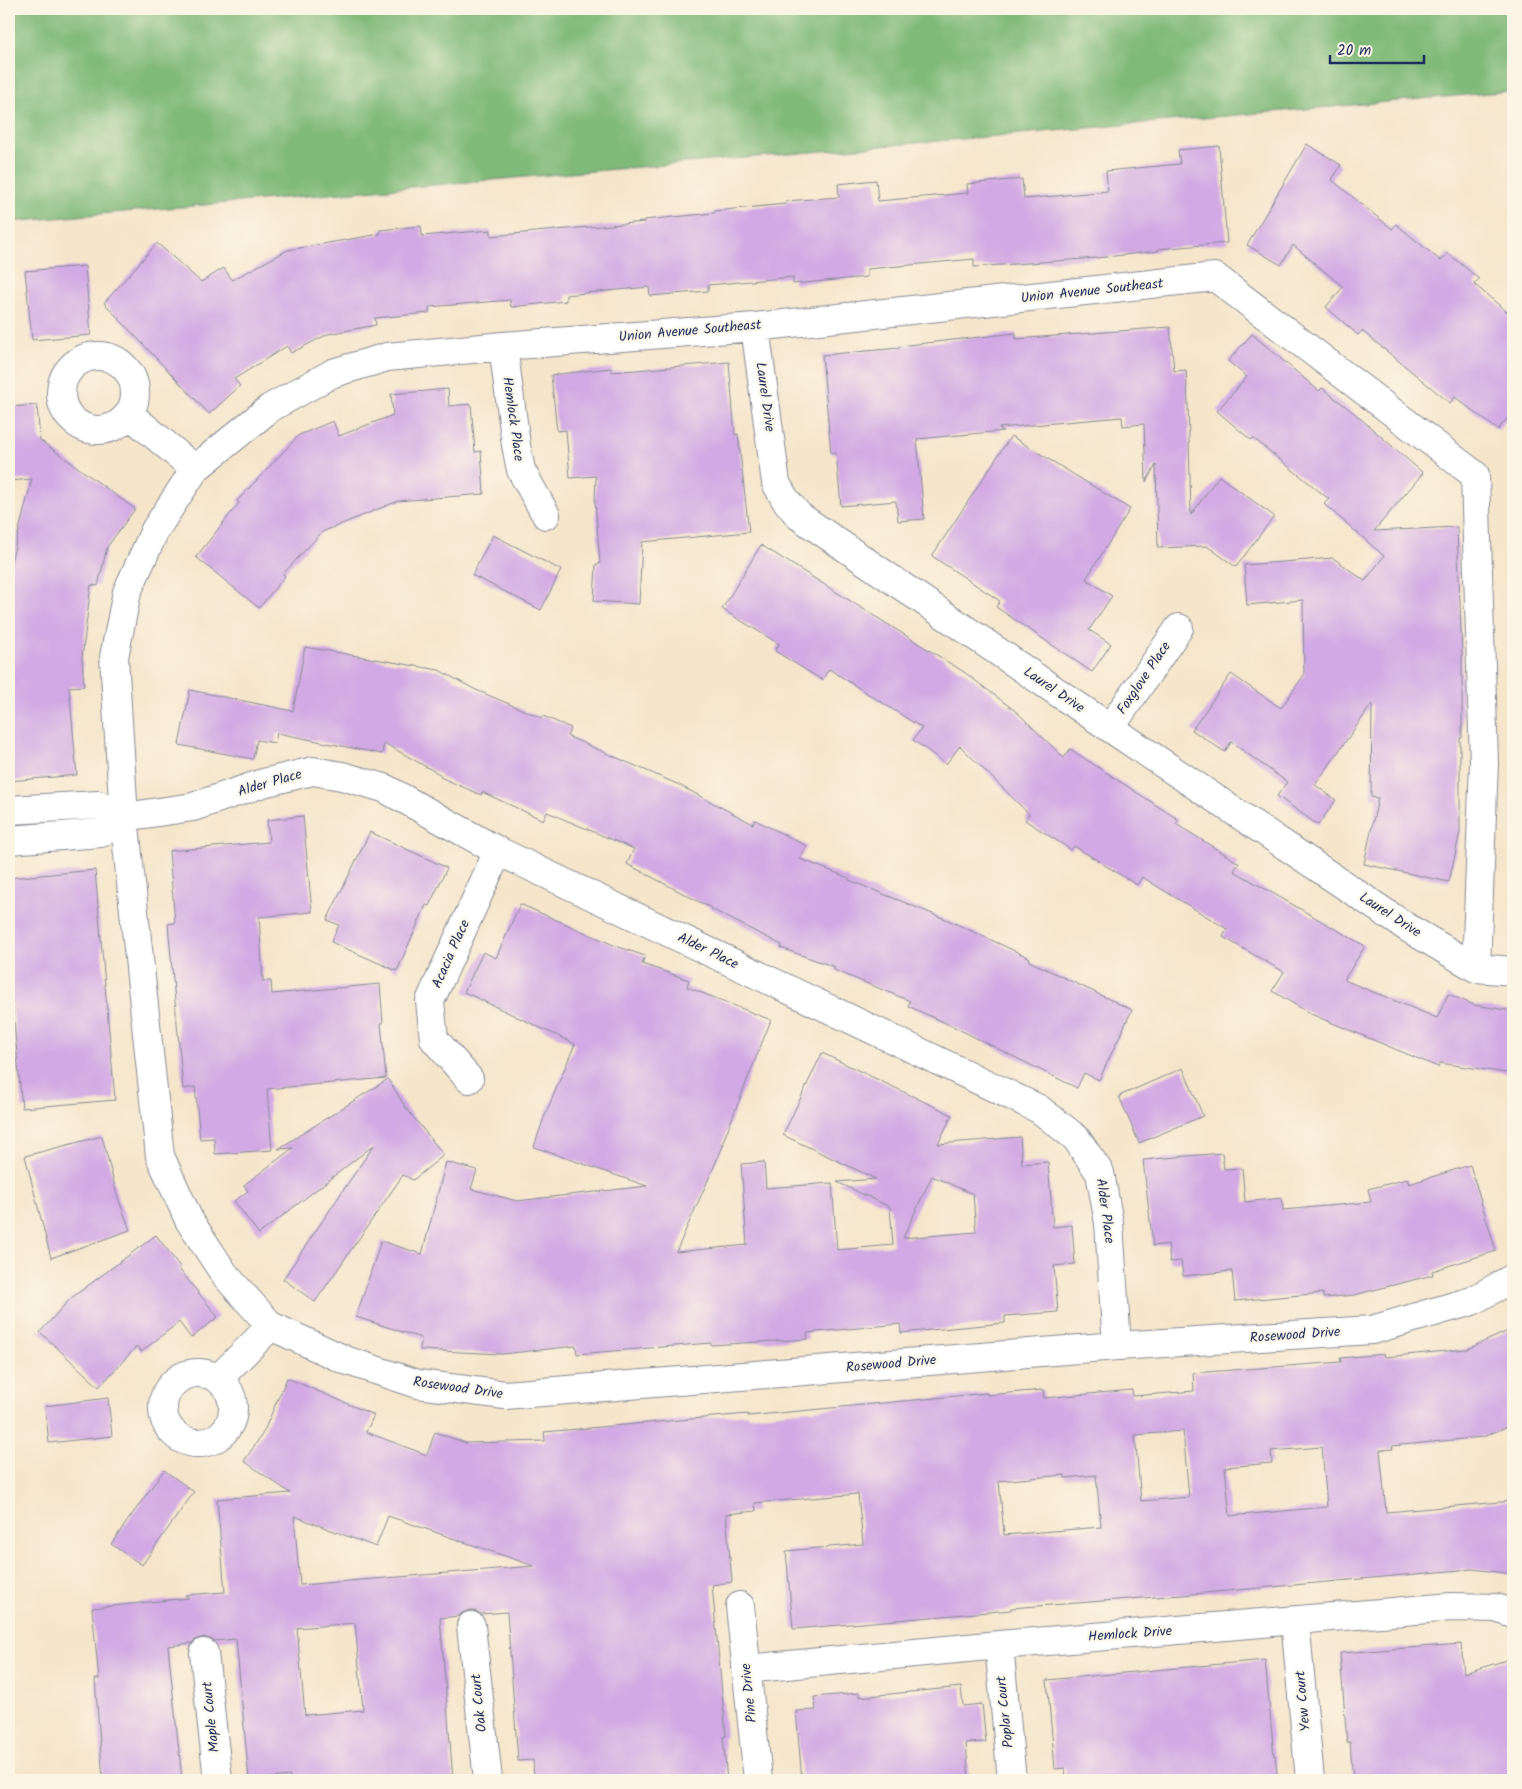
<svg xmlns="http://www.w3.org/2000/svg" width="1522" height="1789" viewBox="0 0 1522 1789" font-family="Kalam,sans-serif">
  <rect width="100%" height="100%" fill="#fcf5e5"/>
  <filter id="ink" filterUnits="userSpaceOnUse"><feTurbulence type="fractalNoise" baseFrequency=".02" numOctaves="2"/><feDisplacementMap in="SourceGraphic" scale="10" xChannelSelector="R" yChannelSelector="G"/><feConvolveMatrix kernelMatrix="1 2 1 2 8 2 1 2 1" color-interpolation-filters="sRGB"/></filter>
  <filter id="wash" filterUnits="userSpaceOnUse"><feTurbulence type="fractalNoise" baseFrequency=".0096" numOctaves="4" result="noise"/><feDisplacementMap in="SourceGraphic" scale="20" xChannelSelector="R" yChannelSelector="G"/><feGaussianBlur stdDeviation="1.12" result="paint"/><feColorMatrix in="noise" values="0 0 0 0 0 0 0 0 0 0 0 0 0 0 0 0 0 1.4 0 .05"/><feComposite in="paint" operator="in"/></filter>
  <g filter="url(#wash)">
    <rect width="100%" height="100%" fill="#f5e5cb"/>
    <!-- forest -->
    <path fill="#80ba79" stroke="#4e746c" d="M 9,9 L 1513,9 L 1513,91 L 9,222 Z"/>
    <g id="blocks">
      <!-- building -->
      <path fill="#d1a9e4" fill-rule="evenodd" d="M 1307,144 L 1341,165 L 1332,180 L 1392,229 L 1396,224 L 1441,261 L 1448,253 L 1479,279 L 1474,284 L 1513,317 L 1513,411 L 1498,430 L 1455,397 L 1450,403 L 1362,331 L 1358,335 L 1326,307 L 1343,287 L 1293,245 L 1281,265 L 1247,245 Z
        M 1219,146 L 1227,243 L 1158,249 L 1158,251 L 1097,258 L 974,267 L 974,259 L 867,269 L 867,277 L 793,284 L 793,277 L 708,285 L 708,291 L 650,296 L 649,287 L 566,295 L 566,301 L 511,307 L 510,300 L 429,307 L 429,313 L 375,318 L 376,325 L 328,334 L 291,353 L 287,346 L 234,379 L 240,386 L 209,414 L 104,303 L 157,243 L 201,282 L 224,268 L 232,280 L 288,250 L 380,234 L 380,230 L 421,226 L 422,236 L 491,230 L 491,236 L 644,222 L 644,220 L 714,213 L 714,211 L 786,204 L 786,201 L 839,197 L 838,184 L 876,180 L 878,201 L 968,193 L 967,184 L 1022,179 L 1024,199 L 1108,191 L 1106,171 L 1180,164 L 1178,150 Z
        M 85,266 L 91,335 L 32,340 L 25,271 Z
        M 1170,327 L 1174,371 L 1186,370 L 1188,403 L 1191,515 L 1219,476 L 1274,516 L 1236,567 L 1207,546 L 1158,548 L 1156,465 L 1146,482 L 1144,424 L 1123,426 L 1122,417 L 999,428 L 1003,431 L 917,439 L 924,519 L 898,521 L 896,501 L 841,506 L 836,453 L 831,453 L 822,355 L 899,348 L 899,346 L 1016,333 L 1016,339 Z
        M 1252,334 L 1319,391 L 1322,388 L 1354,413 L 1423,473 L 1374,531 L 1457,527 L 1462,656 L 1462,738 L 1460,738 L 1460,832 L 1449,882 L 1364,864 L 1378,798 L 1371,797 L 1372,704 L 1315,785 L 1336,800 L 1318,825 L 1277,796 L 1287,782 L 1231,742 L 1225,752 L 1192,730 L 1231,674 L 1281,708 L 1304,675 L 1303,600 L 1247,605 L 1244,565 L 1333,558 L 1365,581 L 1384,556 L 1324,504 L 1329,499 L 1253,438 L 1251,440 L 1217,411 L 1247,377 L 1228,361 Z
        M 729,362 L 735,435 L 738,434 L 749,532 L 642,542 L 639,604 L 594,601 L 596,564 L 600,564 L 595,501 L 596,476 L 570,478 L 566,430 L 557,431 L 551,375 L 611,368 L 612,372 Z
        M 448,389 L 449,406 L 471,404 L 475,452 L 481,451 L 484,494 L 398,501 L 322,532 L 283,574 L 285,576 L 259,608 L 196,557 L 239,503 L 237,501 L 299,435 L 333,421 L 339,436 L 393,415 L 391,394 Z
        M 37,405 L 40,440 L 135,509 L 107,547 L 98,586 L 91,585 L 82,658 L 84,686 L 69,687 L 77,775 L 9,781 L 9,570 L 32,479 L 9,481 L 9,407 Z
        M 1011,436 L 1130,509 L 1086,579 L 1112,596 L 1089,630 L 1111,644 L 1092,672 L 996,607 L 1000,601 L 932,556 Z
        M 493,535 L 561,570 L 541,610 L 472,575 Z
        M 761,545 L 964,672 L 1018,713 L 1064,758 L 1070,749 L 1179,820 L 1176,824 L 1239,863 L 1234,871 L 1365,946 L 1344,980 L 1437,1018 L 1448,994 L 1474,1005 L 1513,1011 L 1513,1074 L 1440,1063 L 1438,1067 L 1311,1014 L 1272,991 L 1284,972 L 1223,937 L 1227,929 L 1142,877 L 1137,885 L 1074,846 L 1071,850 L 1025,820 L 1029,814 L 960,746 L 946,764 L 913,740 L 922,728 L 829,669 L 822,680 L 775,651 L 779,644 L 722,609 Z
        M 305,647 L 439,670 L 474,689 L 542,718 L 543,716 L 571,728 L 567,736 L 677,784 L 753,824 L 755,820 L 807,846 L 800,859 L 849,878 L 849,880 L 950,921 L 1015,951 L 1030,958 L 1029,961 L 1132,1010 L 1099,1080 L 1084,1073 L 1077,1088 L 952,1026 L 908,1006 L 910,1001 L 834,970 L 835,967 L 781,948 L 782,945 L 711,909 L 711,908 L 627,864 L 634,849 L 547,812 L 543,820 L 482,792 L 481,795 L 440,777 L 441,775 L 384,743 L 382,754 L 277,733 L 275,743 L 257,740 L 253,759 L 179,745 L 190,690 L 293,711 Z
        M 303,816 L 312,912 L 259,917 L 263,981 L 271,981 L 272,994 L 380,984 L 383,1023 L 381,1023 L 386,1078 L 267,1089 L 272,1150 L 215,1154 L 214,1138 L 200,1139 L 195,1087 L 183,1089 L 168,924 L 175,923 L 169,851 L 269,842 L 267,820 Z
        M 370,832 L 447,868 L 429,906 L 426,905 L 397,971 L 331,942 L 339,925 L 327,920 Z
        M 95,870 L 115,1100 L 22,1108 L 12,1001 L 11,1001 L 9,979 L 9,878 Z
        M 520,904 L 616,946 L 645,956 L 642,964 L 689,980 L 687,987 L 771,1020 L 722,1144 L 724,1144 L 676,1252 L 747,1245 L 741,1164 L 764,1162 L 766,1188 L 832,1183 L 837,1250 L 893,1245 L 890,1207 L 837,1182 L 876,1179 L 783,1135 L 822,1053 L 952,1115 L 938,1144 L 1020,1137 L 1022,1164 L 1048,1162 L 1053,1227 L 1072,1225 L 1075,1264 L 1054,1266 L 1058,1312 L 1005,1316 L 1005,1323 L 941,1329 L 901,1333 L 900,1324 L 807,1333 L 808,1339 L 711,1345 L 711,1343 L 577,1354 L 576,1346 L 502,1354 L 420,1350 L 421,1338 L 356,1317 L 381,1241 L 422,1254 L 446,1162 L 477,1170 L 471,1189 L 517,1201 L 647,1186 L 534,1147 L 543,1120 L 575,1044 L 464,992 L 483,952 L 496,958 ZM 932,1176 L 973,1194 L 976,1232 L 903,1238 Z
        M 1183,1068 L 1203,1116 L 1139,1143 L 1119,1096 Z
        M 388,1079 L 406,1108 L 444,1155 L 413,1180 L 403,1175 L 315,1302 L 283,1279 L 374,1145 L 259,1234 L 234,1201 L 248,1191 L 244,1185 L 293,1148 L 278,1149 Z
        M 102,1136 L 117,1195 L 130,1230 L 51,1258 L 25,1156 Z
        M 1222,1153 L 1224,1169 L 1242,1168 L 1245,1202 L 1282,1198 L 1283,1210 L 1371,1202 L 1368,1189 L 1407,1179 L 1409,1184 L 1470,1165 L 1496,1251 L 1432,1271 L 1433,1275 L 1354,1295 L 1323,1298 L 1323,1293 L 1235,1301 L 1232,1271 L 1183,1276 L 1181,1261 L 1170,1262 L 1168,1244 L 1153,1246 L 1143,1160 Z
        M 156,1235 L 181,1268 L 179,1269 L 218,1317 L 191,1338 L 179,1322 L 141,1352 L 137,1346 L 99,1387 L 40,1332 L 70,1299 Z
        M 1513,1329 L 1513,1424 L 1483,1437 L 1392,1446 L 1393,1449 L 1380,1450 L 1386,1512 L 1513,1501 L 1513,1574 L 1472,1569 L 1182,1595 L 1011,1608 L 1011,1610 L 793,1629 L 786,1551 L 863,1544 L 858,1494 L 755,1503 L 756,1511 L 726,1514 L 732,1582 L 712,1585 L 726,1736 L 723,1737 L 727,1780 L 534,1780 L 533,1760 L 518,1761 L 507,1612 L 481,1614 L 477,1612 L 470,1610 L 462,1613 L 459,1616 L 440,1618 L 453,1780 L 291,1780 L 290,1776 L 249,1780 L 236,1639 L 214,1641 L 210,1639 L 203,1637 L 195,1640 L 192,1643 L 168,1646 L 182,1780 L 103,1780 L 95,1679 L 99,1679 L 92,1608 L 189,1598 L 185,1595 L 225,1592 L 217,1499 L 290,1493 L 244,1461 L 263,1433 L 287,1378 L 374,1415 L 366,1432 L 427,1455 L 435,1432 L 466,1443 L 545,1441 L 544,1432 L 748,1414 L 748,1416 L 987,1393 L 987,1395 L 1043,1390 L 1044,1398 L 1132,1390 L 1133,1396 L 1194,1391 L 1193,1373 L 1341,1362 L 1340,1358 L 1384,1354 L 1385,1357 L 1467,1349 ZM 1183,1431 L 1189,1497 L 1141,1501 L 1135,1435 ZM 1322,1447 L 1327,1507 L 1230,1516 L 1225,1467 L 1272,1463 L 1271,1451 ZM 1065,1475 L 1065,1478 L 1096,1475 L 1101,1527 L 1004,1535 L 999,1481 ZM 294,1516 L 376,1547 L 388,1516 L 534,1566 L 300,1585 ZM 355,1623 L 363,1710 L 305,1715 L 297,1628 Z
        M 108,1398 L 112,1436 L 49,1443 L 45,1406 Z
        M 164,1470 L 194,1492 L 142,1565 L 111,1544 Z
        M 1461,1644 L 1464,1673 L 1513,1658 L 1513,1780 L 1353,1780 L 1350,1742 L 1347,1742 L 1340,1653 Z
        M 1265,1660 L 1274,1756 L 1275,1755 L 1278,1780 L 1066,1780 L 1065,1768 L 1055,1769 L 1047,1680 Z
        M 961,1687 L 963,1706 L 982,1704 L 986,1742 L 966,1743 L 969,1780 L 802,1780 L 796,1711 L 816,1710 L 814,1697 L 859,1693 L 859,1697 Z"/>
    </g>
  </g>
  <g filter="url(#ink)">
    <use href="#blocks" fill-opacity="0" stroke="#888a94" stroke-width="1"/>
    <g fill="none" stroke-linecap="round" stroke-linejoin="round">
      <!-- minor casing -->
      <g stroke="#888a94" stroke-width="30">
        <path id="minor" d="M 755,327 L 776,483 L 785,499 L 799,516 L 1110,728 L 1408,928 L 1476,968
          M 503,346 L 516,445 L 521,470 L 546,515
          M61 393a37 37 0 1 1 74 0a37 37 0 1 1-74 0Z
          M 129,414 L 195,469
          M 1110,728 L 1179,628
          M 9,810 L 98,805 L 124,817 L 101,833 L 9,840
          M 124,817 L 193,807 L 263,783 L 313,771 L 342,776 L 384,788 L 498,851 L 1039,1109 L 1076,1138 L 1100,1173 L 1109,1223 L 1117,1346
          M 1513,971 L 1476,968 L 1484,763 L 1475,475 L 1215,277 L 755,327 L 503,346 L 387,357 L 333,373 L 270,408 L 195,469 L 155,530 L 127,592 L 114,657 L 124,817 L 160,1156 L 189,1220 L 225,1275 L 271,1326 L 345,1360 L 418,1384 L 505,1395 L 1117,1346 L 1372,1330 L 1472,1301 L 1513,1278
          M 469,1079 L 434,1039 L 430,1001 L 498,851
          M163 1408a35 35 0 1 1 70 0a35 35 0 1 1-70 0Z
          M 218,1379 L 271,1326
          M 740,1606 L 758,1780
          M 1295,1621 L 1310,1780
          M 471,1626 L 488,1780
          M 999,1645 L 1012,1780
          M 204,1653 L 218,1780
          M 746,1669 L 999,1645 L 1452,1607 L 1496,1608 L 1513,1614"/>
      </g>
      <!-- minor -->
      <use href="#minor" stroke="#fff" stroke-width="28"/>
    </g>
  </g>
  <g text-anchor="middle" dominant-baseline="central" stroke-width="4" stroke-linejoin="round" paint-order="stroke">
    <!-- street labels -->
    <g font-size="14" fill="#1b2f5e" stroke="#fcf5e5">
      <text transform="translate(1092 291) rotate(-6)">Union Avenue Southeast</text>
      <text transform="translate(690 331) rotate(-5)">Union Avenue Southeast</text>
      <text transform="translate(765 397) rotate(82)">Laurel Drive</text>
      <text transform="translate(513 419) rotate(82)">Hemlock Place</text>
      <text transform="translate(1144 678) rotate(-56)">Foxglove Place</text>
      <text transform="translate(1054 690) rotate(34)">Laurel Drive</text>
      <text transform="translate(270 783) rotate(-16)">Alder Place</text>
      <text transform="translate(1390 915) rotate(33)">Laurel Drive</text>
      <text transform="translate(708 951) rotate(26)">Alder Place</text>
      <text transform="translate(451 954) rotate(-66)">Acacia Place</text>
      <text transform="translate(1105 1211) rotate(82)">Alder Place</text>
      <text transform="translate(1295 1335) rotate(-4)">Rosewood Drive</text>
      <text transform="translate(891 1364) rotate(-5)">Rosewood Drive</text>
      <text transform="translate(458 1388) rotate(8)">Rosewood Drive</text>
      <text transform="translate(1130 1634) rotate(-4)">Hemlock Drive</text>
      <text transform="translate(749 1693) rotate(-96)">Pine Drive</text>
      <text transform="translate(1303 1701) rotate(-95)">Yew Court</text>
      <text transform="translate(479 1703) rotate(-96)">Oak Court</text>
      <text transform="translate(1005 1712) rotate(-96)">Poplar Court</text>
      <text transform="translate(211 1717) rotate(-96)">Maple Court</text>
    </g>
  </g>
  <!-- margin -->
  <rect width="1522" height="1789" fill="none" stroke="#fcf5e5" stroke-width="30"/>
  <!-- scale -->
  <path d="M1330 55v8h94v-8" fill="none" stroke="#1b2f5e" stroke-width="2.5"/>
  <text x="1337" y="55" font-size="15" fill="#1b2f5e" stroke="#fcf5e5" stroke-width="4" paint-order="stroke">20 m</text>
</svg>
